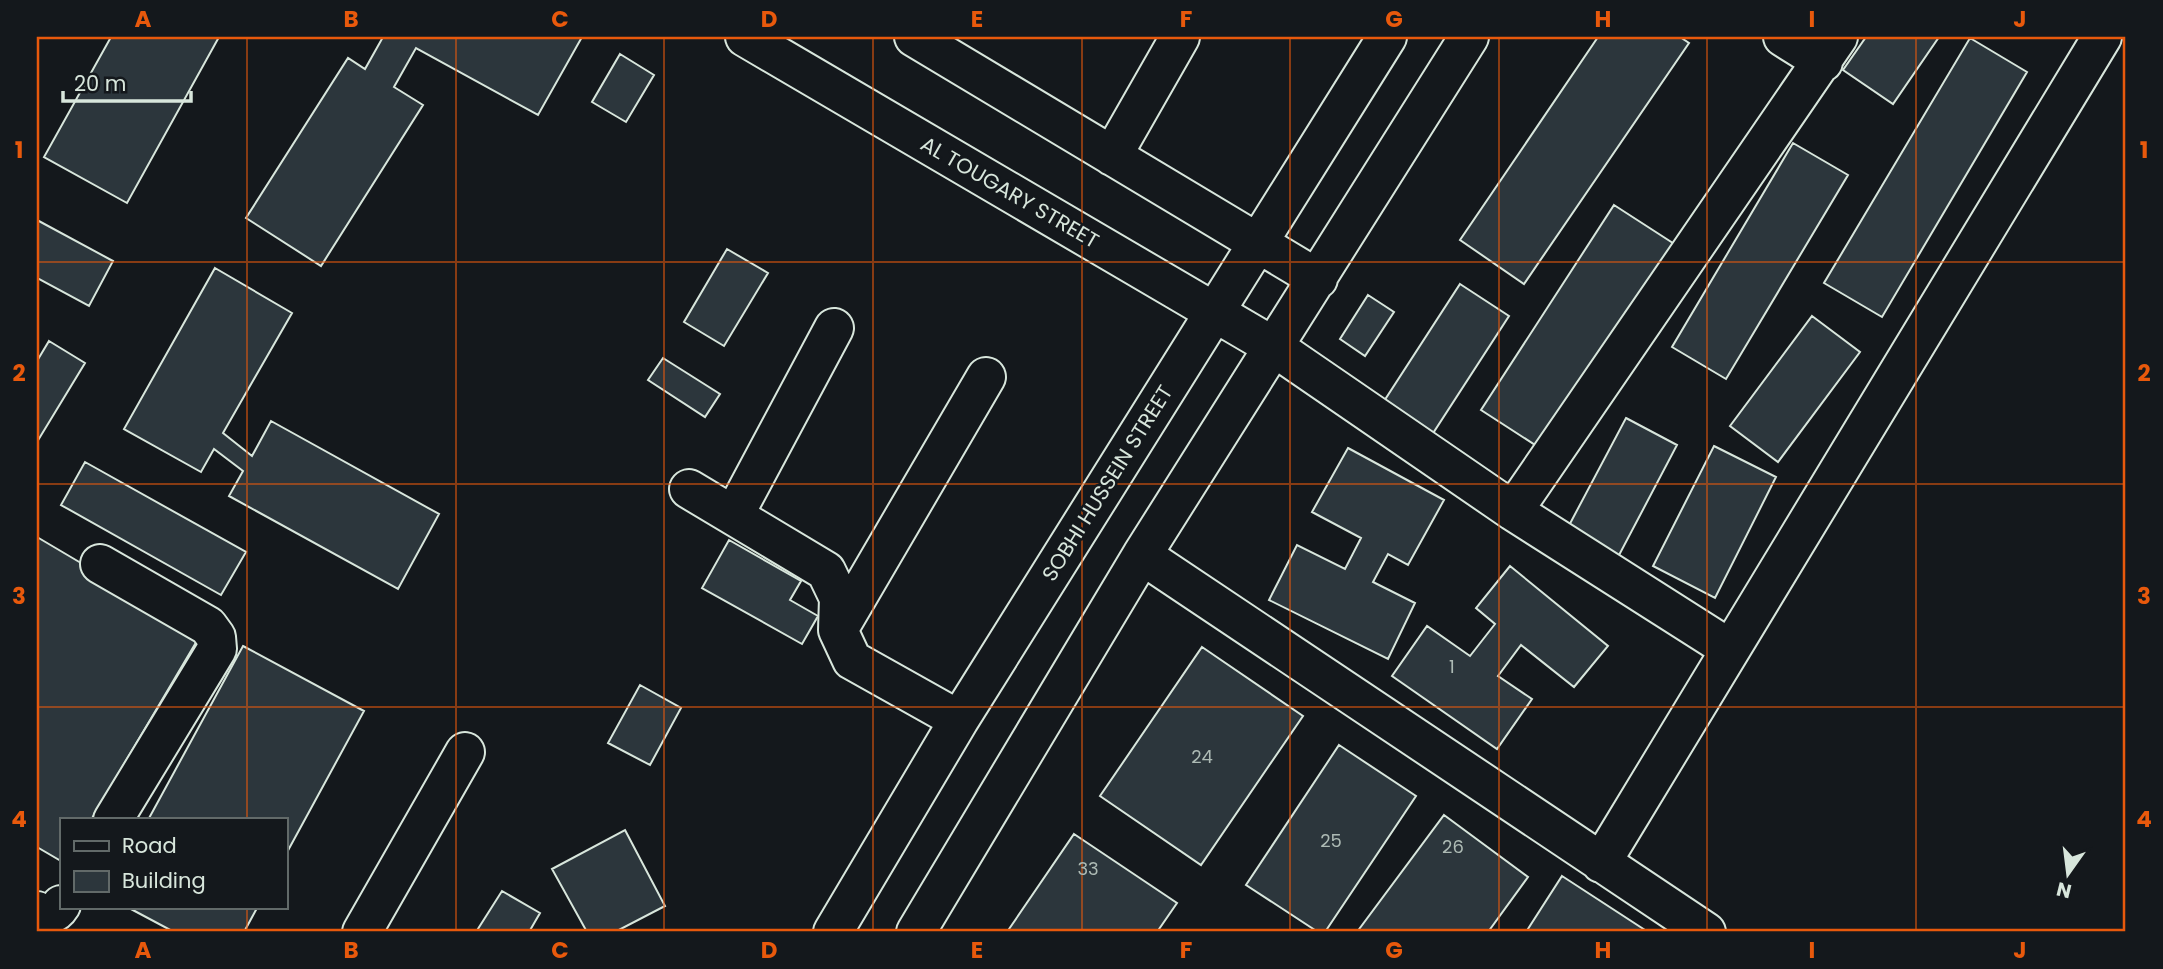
<svg xmlns="http://www.w3.org/2000/svg" width="2163" height="969" viewBox="0 0 2163 969" font-family="Poppins,sans-serif">
  <rect width="100%" height="100%" fill="#14181c"/>
  <!-- building -->
  <path fill="#2c363c" stroke="#d8e6dc" stroke-width="2" d="M 111,37 L 219,37 L 127,203 L 44,157 Z
    M 383,37 L 582,37 L 538,115 L 416,48 L 394,87 L 423,105 L 321,266 L 246,218 L 348,58 L 365,69 Z
    M 1598,37 L 1680,37 L 1689,43 L 1524,284 L 1460,240 Z
    M 1866,37 L 1939,37 L 1893,104 L 1843,70 Z
    M 1970,38 L 2027,72 L 1882,317 L 1824,283 Z
    M 620,54 L 654,75 L 626,122 L 592,102 Z
    M 1793,143 L 1848,175 L 1726,379 L 1672,347 Z
    M 1614,205 L 1679,247 L 1546,452 L 1481,410 Z
    M 37,220 L 113,261 L 89,306 L 37,278 Z
    M 727,249 L 768,273 L 724,346 L 684,322 Z
    M 215,268 L 292,313 L 223,433 L 252,456 L 271,421 L 439,514 L 398,589 L 229,496 L 243,471 L 214,449 L 201,472 L 124,429 Z
    M 1460,284 L 1509,316 L 1426,444 L 1377,412 Z
    M 1368,295 L 1394,312 L 1365,356 L 1340,339 Z
    M 1812,316 L 1860,352 L 1778,462 L 1730,426 Z
    M 49,341 L 85,363 L 37,442 L 37,361 Z
    M 663,358 L 720,394 L 705,417 L 648,380 Z
    M 1626,418 L 1677,445 L 1617,559 L 1565,533 Z
    M 1714,446 L 1776,477 L 1715,598 L 1653,566 Z
    M 1348,448 L 1444,500 L 1408,565 L 1388,554 L 1373,582 L 1415,603 L 1388,659 L 1269,600 L 1297,545 L 1345,569 L 1361,538 L 1312,512 Z
    M 85,462 L 246,552 L 221,595 L 61,505 Z
    M 37,537 L 201,634 L 91,820 L 61,820 L 61,861 L 37,847 Z
    M 729,540 L 801,581 L 790,600 L 818,616 L 802,644 L 702,588 Z
    M 1510,566 L 1608,646 L 1574,687 L 1521,645 L 1498,676 L 1532,699 L 1497,749 L 1392,676 L 1427,626 L 1470,656 L 1495,624 L 1476,608 Z
    M 243,646 L 364,711 L 285,856 L 285,820 L 148,820 Z
    M 1202,647 L 1303,716 L 1201,865 L 1100,796 Z
    M 640,685 L 681,708 L 650,765 L 608,743 Z
    M 1339,745 L 1416,796 L 1325,932 L 1318,932 L 1246,885 Z
    M 1444,815 L 1528,877 L 1488,932 L 1357,932 Z
    M 625,830 L 665,906 L 615,932 L 587,932 L 552,869 Z
    M 1074,834 L 1177,903 L 1157,932 L 1007,932 Z
    M 1562,876 L 1648,932 L 1526,932 Z
    M 502,891 L 540,913 L 529,932 L 476,932 Z
    M 129,908 L 257,908 L 244,932 L 174,932 Z"/>
  <g fill="none" stroke-linecap="round" stroke-linejoin="round">
    <!-- minor casing -->
    <g stroke="#d8e6dc" stroke-width="42">
      <path id="minor" d="M 745,37 L 1274,347 L 1513,511 L 1730,649
        M 914,37 L 1318,279
        M 1783,37 L 1823,62
        M 1112,156 L 1180,37
        M 689,489 L 826,571 L 839,598 L 838,630 L 852,660 L 959,720
        M 1513,511 L 1838,37
        M 734,515 L 834,328
        M 1142,555 L 1706,932
        M 100,564 L 208,626 L 216,637 L 217,649 L 113,820
        M 838,630 L 986,377
        M 1601,863 L 2102,37
        M 37,911 C 46,917 55,915 61,905
        M 362,932 L 465,752
        M 833,932 L 959,720 L 1387,37
        M 916,932 L 1142,555 L 1469,37"/>
    </g>
    <!-- minor -->
    <use href="#minor" stroke="#14181c" stroke-width="38"/>
  </g>
  <!-- grid -->
  <path fill="none" stroke="#e8590c" stroke-width="2" stroke-opacity="0.55" d="M 247,37 L 247,820M 456,37 L 456,932M 664,37 L 664,932M 873,37 L 873,932M 1082,37 L 1082,932M 1290,37 L 1290,932M 1499,37 L 1499,932M 1707,37 L 1707,932M 1916,37 L 1916,932M 37,262 L 2126,262M 37,484 L 2126,484M 37,707 L 2126,707M 247,908 L 247,932"/>
  <g text-anchor="middle" dominant-baseline="central" stroke-width="5" stroke-linejoin="round" paint-order="stroke">
    <!-- number labels -->
    <g font-size="18" fill="#adbab4">
      <text x="1452" y="666">1</text>
      <text x="1202" y="756">24</text>
      <text x="1331" y="840">25</text>
      <text x="1453" y="846">26</text>
      <text x="1088" y="868">33</text>
    </g>
    <!-- street labels -->
    <g font-size="21" fill="#d8e6dc" stroke="#14181c">
      <text transform="translate(1010 192) rotate(30)">AL TOUGARY STREET</text>
      <text transform="translate(1107 483) rotate(-58)">SOBHI HUSSEIN STREET</text>
    </g>
  </g>
  <!-- border -->
  <rect width="2163" height="969" fill="none" stroke="#14181c" stroke-width="77"/>
  <!-- legend -->
  <rect x="60" y="818" width="228" height="91" fill="#14181c" stroke="#626a69" stroke-width="2"/>
  <rect x="74" y="841" width="35" height="10" fill="#14181c" stroke="#626a69" stroke-width="2"/>
  <text x="122" y="853" font-size="21" fill="#d8e6dc">Road</text>
  <rect x="74" y="871" width="35" height="21" fill="#2c363c" stroke="#626a69" stroke-width="2"/>
  <text x="122" y="888" font-size="21" fill="#d8e6dc">Building</text>
  <!-- north arrow -->
  <g transform="translate(2068 874) rotate(194)" stroke="#14181c" stroke-width="5" paint-order="stroke">
  <path d="M0-5L12 26L0 18L-12 26Z" fill="#d8e6dc"/>
  <text y="-10" font-size="19" font-weight="bold" text-anchor="middle" fill="#d8e6dc">N</text>
  </g>
  <!-- scale -->
  <path d="M63 91v10h128v-10" fill="none" stroke="#d8e6dc" stroke-width="3.5"/>
  <text x="74" y="91" font-size="21" fill="#d8e6dc" stroke="#14181c" stroke-width="5" paint-order="stroke">20 m</text>
  <rect x="38" y="38" width="2086" height="892" fill="none" stroke="#e8590c" stroke-width="2.5"/>
  <g font-size="23" text-anchor="middle" font-weight="bold" fill="#e8590c">
    <text x="143" y="27">A</text>
    <text x="351" y="27">B</text>
    <text x="560" y="27">C</text>
    <text x="769" y="27">D</text>
    <text x="977" y="27">E</text>
    <text x="1186" y="27">F</text>
    <text x="1394" y="27">G</text>
    <text x="1603" y="27">H</text>
    <text x="1812" y="27">I</text>
    <text x="2020" y="27">J</text>
    <text x="19" y="158">1</text>
    <text x="2144" y="158">1</text>
    <text x="19" y="381">2</text>
    <text x="2144" y="381">2</text>
    <text x="19" y="604">3</text>
    <text x="2144" y="604">3</text>
    <text x="19" y="827">4</text>
    <text x="2144" y="827">4</text>
    <text x="143" y="958">A</text>
    <text x="351" y="958">B</text>
    <text x="560" y="958">C</text>
    <text x="769" y="958">D</text>
    <text x="977" y="958">E</text>
    <text x="1186" y="958">F</text>
    <text x="1394" y="958">G</text>
    <text x="1603" y="958">H</text>
    <text x="1812" y="958">I</text>
    <text x="2020" y="958">J</text>
  </g>
</svg>
